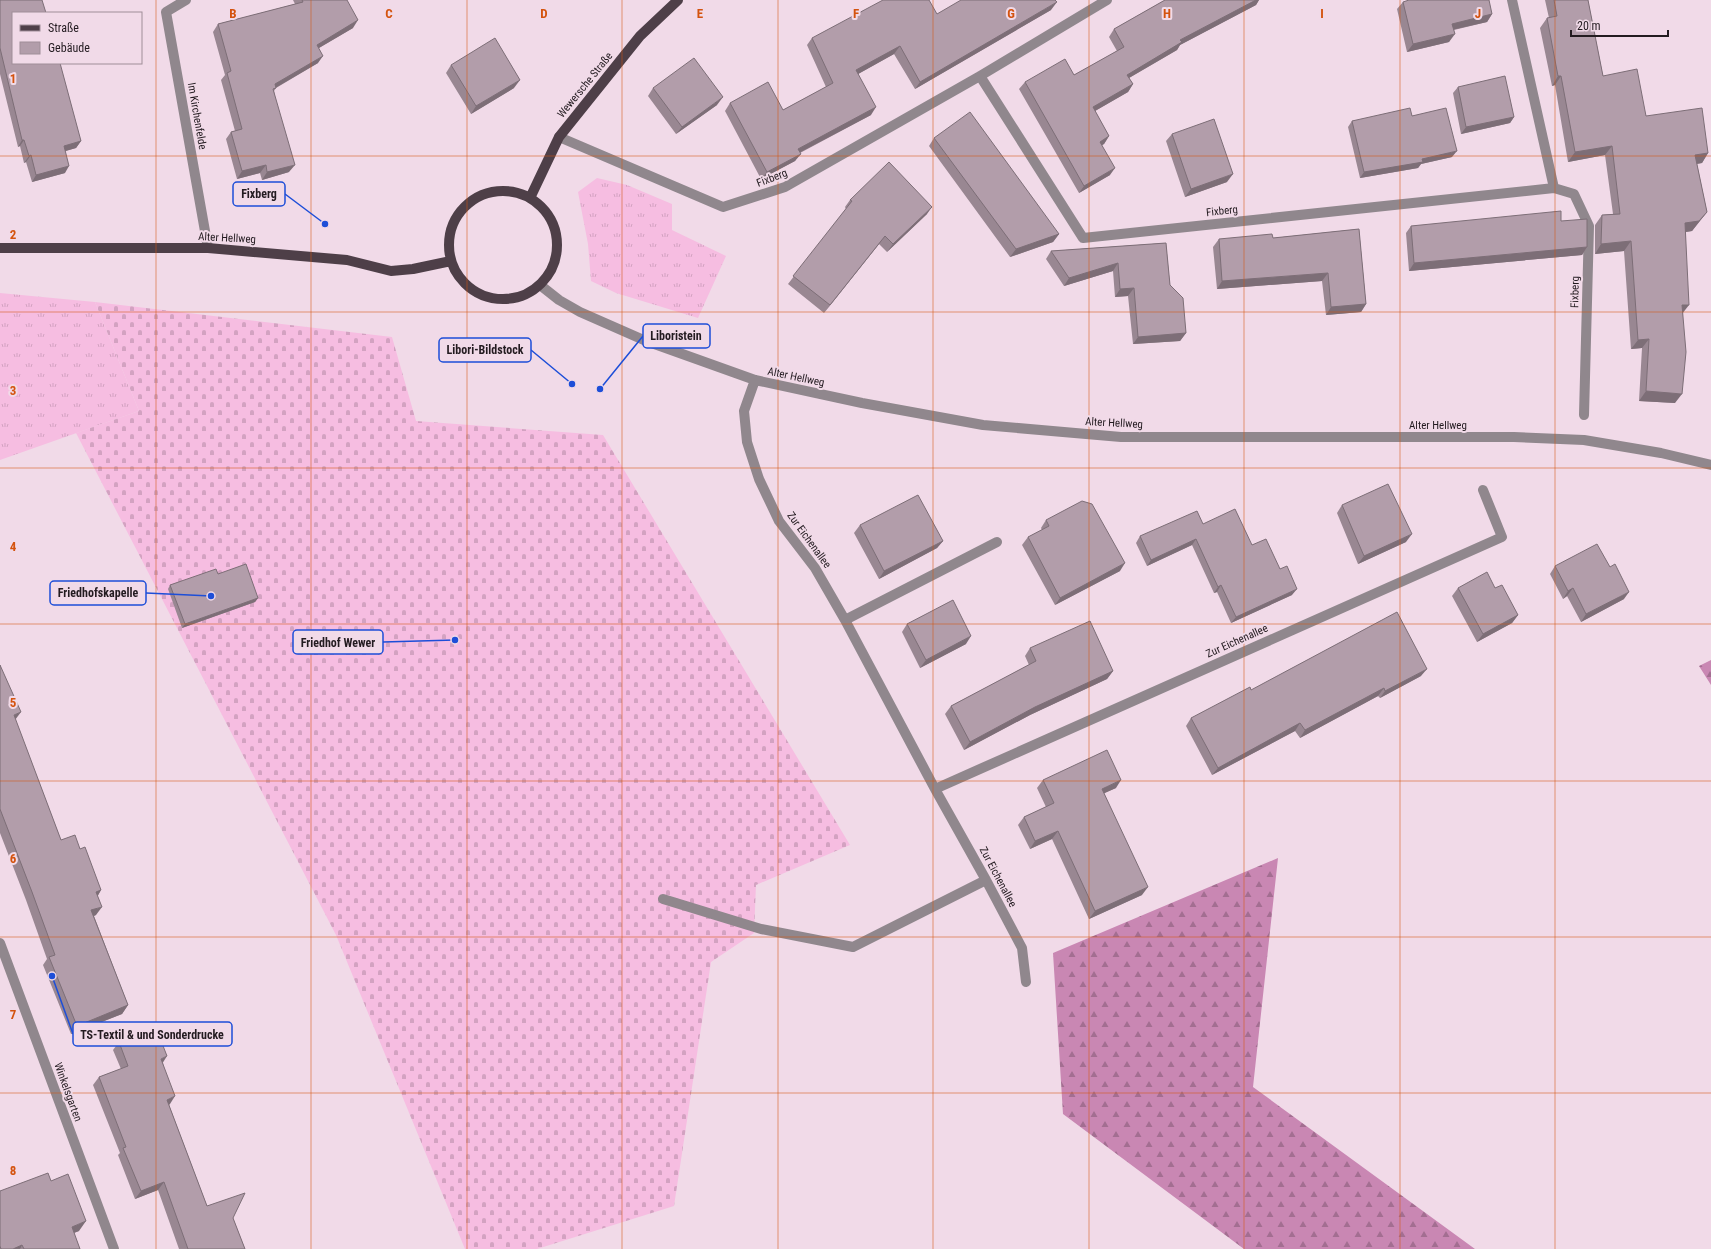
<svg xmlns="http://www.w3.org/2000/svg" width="1711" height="1249" viewBox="0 0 1711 1249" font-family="'Roboto Condensed',sans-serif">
  <defs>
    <pattern id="grass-tufts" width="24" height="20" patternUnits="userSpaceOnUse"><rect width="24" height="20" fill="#f6bde1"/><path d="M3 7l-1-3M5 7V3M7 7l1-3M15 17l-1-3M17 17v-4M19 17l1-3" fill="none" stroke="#d3a2c1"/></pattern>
    <pattern id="forest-firs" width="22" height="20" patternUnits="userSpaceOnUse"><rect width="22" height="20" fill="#c987b3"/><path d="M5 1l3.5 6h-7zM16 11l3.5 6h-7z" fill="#a36e91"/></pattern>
    <pattern id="cemetery-stones" width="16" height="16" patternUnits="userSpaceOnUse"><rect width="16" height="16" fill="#f6bde1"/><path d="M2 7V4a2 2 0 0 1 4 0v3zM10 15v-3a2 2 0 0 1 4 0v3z" fill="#d3a2c1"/></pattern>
  </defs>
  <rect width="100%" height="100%" fill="#f1dae8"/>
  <!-- grass -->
  <path fill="url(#grass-tufts)" d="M 597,178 L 627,185 L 672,204 L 672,230 L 726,256 L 698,318 L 616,293 L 591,281 L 588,244 L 578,192 Z
    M 0,293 L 95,302 L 139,411 L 0,460 Z"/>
  <!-- forest -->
  <path fill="url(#forest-firs)" d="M 1711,660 L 1711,685 L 1699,666 Z
    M 1278,858 L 1253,1087 L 1475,1249 L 1244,1249 L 1063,1114 L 1053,953 Z"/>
  <!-- cemetery -->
  <path fill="url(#cemetery-stones)" d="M 95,302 L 392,337 L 416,421 L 603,435 L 850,845 L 756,885 L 754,933 L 711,962 L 674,1206 L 537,1249 L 465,1249 L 336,935 L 76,433 L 139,411 Z"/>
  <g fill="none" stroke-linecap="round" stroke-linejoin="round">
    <!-- minor -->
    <path stroke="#90878d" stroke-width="10" d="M 186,0 L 166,12 L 208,248
      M 1512,0 L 1554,188 L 1574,194 L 1589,226 L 1584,415
      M 980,76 L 1083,238 L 1554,188
      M 559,137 L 723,207 L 785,187 L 980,76 L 1107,0
      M 540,285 L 559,300 L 580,312 L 646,341 L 755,380 L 862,403 L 983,425 L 1121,437 L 1514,437 L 1584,440 L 1661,453 L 1711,465
      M 755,380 L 744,411 L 747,442 L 759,479 L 779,521 L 815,568 L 845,620 L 935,789 L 986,880 L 1022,948 L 1026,982
      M 845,620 L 997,542
      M 935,789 L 1502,537 L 1483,490
      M 663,899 L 761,929 L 853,947 L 986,880
      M 0,943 L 114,1249"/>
    <!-- major -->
    <path stroke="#4e3f48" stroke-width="10" d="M449 245a54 54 0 1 1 108 0a54 54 0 1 1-108 0Z
      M 530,198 L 559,137 L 640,36 L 678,0
      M 0,248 L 208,248 L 347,260 L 391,271 L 413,269 L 451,261"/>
  </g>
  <!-- wall -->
  <path fill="#998792" d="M 0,0 L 81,141 L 76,148 L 65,151 L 65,173 L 32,182 L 26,162 L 24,163 L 20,146 L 18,147 L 0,74 Z
    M 293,0 L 347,0 L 353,28 L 319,48 L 318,63 L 276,88 L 274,91 L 289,172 L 262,180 L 260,173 L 237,179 L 226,139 L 231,132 L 235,131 L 221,80 L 225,75 L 213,32 L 218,24 L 295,4 Z
    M 1165,0 L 1259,0 L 1256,5 L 1180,45 L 1177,50 L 1129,78 L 1133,84 L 1128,92 L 1095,111 L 1109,136 L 1104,144 L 1102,145 L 1110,175 L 1079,193 L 1019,89 L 1025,82 L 1074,75 L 1117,51 L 1109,37 L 1114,29 Z
    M 1545,0 L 1588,0 L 1603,76 L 1646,116 L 1708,153 L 1702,163 L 1697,164 L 1707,212 L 1692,231 L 1686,232 L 1683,314 L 1675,403 L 1639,401 L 1642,348 L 1631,349 L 1624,251 L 1595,254 L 1595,225 L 1602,215 L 1613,214 L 1605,155 L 1568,162 L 1555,85 L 1552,86 L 1540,28 L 1547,18 L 1549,18 Z
    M 1403,2 L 1492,14 L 1487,22 L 1454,30 L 1449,42 L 1407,52 L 1397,9 Z
    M 1051,10 L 915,89 L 894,54 L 858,74 L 871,115 L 800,153 L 795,161 L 761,179 L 725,111 L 730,103 L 783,110 L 826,87 L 807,45 L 812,38 L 937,14 Z
    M 451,65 L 514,88 L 471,114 L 446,73 Z
    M 1458,87 L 1514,117 L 1510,123 L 1461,134 L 1453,93 Z
    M 653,88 L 717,105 L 676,134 L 648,96 Z
    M 1412,116 L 1452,157 L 1421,164 L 1418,168 L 1360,178 L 1348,127 L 1352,121 Z
    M 1172,134 L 1227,182 L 1185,197 L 1166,141 Z
    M 934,138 L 1059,234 L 1053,242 L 1010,257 L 929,146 Z
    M 850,200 L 927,214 L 887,252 L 879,244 L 824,313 L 788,284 L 846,209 L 845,207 Z
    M 1561,221 L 1587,247 L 1582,255 L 1409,271 L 1406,233 L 1411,226 Z
    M 1359,229 L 1366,304 L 1361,312 L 1326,315 L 1322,281 L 1217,289 L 1213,247 L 1219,239 L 1273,238 Z
    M 1166,243 L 1170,285 L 1186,333 L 1180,341 L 1133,344 L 1128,296 L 1115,297 L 1113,271 L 1064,286 L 1046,259 L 1051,251 Z
    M 1342,505 L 1406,542 L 1358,564 L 1337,513 Z
    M 1046,520 L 1120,571 L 1055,605 L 1022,545 L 1028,537 L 1042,530 L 1041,528 Z
    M 1203,524 L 1252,545 L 1280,569 L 1292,595 L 1231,623 L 1217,592 L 1214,593 L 1192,545 L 1147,566 L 1136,543 L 1140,536 Z
    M 860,525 L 943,541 L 937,548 L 879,579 L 854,533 Z
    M 1555,566 L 1624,599 L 1581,622 L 1567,596 L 1563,599 L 1550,574 Z
    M 218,574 L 258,598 L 255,602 L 182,628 L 168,589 L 170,585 Z
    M 1458,588 L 1495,588 L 1518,615 L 1512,623 L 1477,642 L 1452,596 Z
    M 907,624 L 966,644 L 920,668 L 902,632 Z
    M 1030,648 L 1113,671 L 1107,679 L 1030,715 L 964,750 L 945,714 L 951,706 L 1029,665 L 1025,656 Z
    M 0,665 L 15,720 L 61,840 L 80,849 L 101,890 L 98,895 L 96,915 L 94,916 L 128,1005 L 122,1014 L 71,1034 L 43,965 L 47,959 L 26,900 L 0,833 Z
    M 1421,676 L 1380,698 L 1378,696 L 1300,738 L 1295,731 L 1212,775 L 1186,726 L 1191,718 Z
    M 1043,780 L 1116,788 L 1104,793 L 1142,895 L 1089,919 L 1052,839 L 1030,849 L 1018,825 L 1024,817 L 1046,807 L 1037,788 Z
    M 119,1042 L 163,1063 L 170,1104 L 169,1105 L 207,1206 L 233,1218 L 245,1249 L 179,1249 L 158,1190 L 135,1199 L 118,1155 L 120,1153 L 93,1085 L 99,1077 L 121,1069 L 113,1050 Z
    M 51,1181 L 79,1231 L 74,1233 L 80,1249 L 0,1249 L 0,1191 Z"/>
  <!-- shaded-wall -->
  <path fill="#7d6e77" d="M 1256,0 L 1259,0 L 1256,5 L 1180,45 L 1177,50 L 1122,82 L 1127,75 L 1180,40 Z
    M 1057,2 L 1051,10 L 915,89 L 920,82 Z
    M 1492,14 L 1487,22 L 1447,31 L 1452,24 Z
    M 358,20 L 353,28 L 312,52 L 317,45 Z
    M 1455,34 L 1449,42 L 1407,52 L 1413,44 Z
    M 900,46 L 894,54 L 851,78 L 856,70 Z
    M 323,56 L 318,63 L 270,91 L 275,84 Z
    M 1558,76 L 1561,76 L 1555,85 L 1552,86 Z
    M 520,80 L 514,88 L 471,114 L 476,106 Z
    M 1133,84 L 1128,92 L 1088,115 L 1093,107 Z
    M 723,97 L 717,105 L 676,134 L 682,127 Z
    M 876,107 L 871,115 L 793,156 L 798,149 Z
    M 1514,117 L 1510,123 L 1461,134 L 1466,127 Z
    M 1109,136 L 1104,144 L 1095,149 L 1100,142 Z
    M 22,140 L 24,140 L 20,146 L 18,147 Z
    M 81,141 L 76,148 L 59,153 L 64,146 Z
    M 1612,146 L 1605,155 L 1568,162 L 1575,152 Z
    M 1457,151 L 1452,157 L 1421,164 L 1418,168 L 1360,178 L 1364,172 Z
    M 1708,153 L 1702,163 L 1688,165 L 1695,155 Z
    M 801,154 L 795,161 L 761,179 L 767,172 Z
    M 31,155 L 26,162 L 24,163 L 29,156 Z
    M 266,165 L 260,173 L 237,179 L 242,171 Z
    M 295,165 L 289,172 L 262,180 L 267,172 Z
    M 69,166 L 65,173 L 32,182 L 36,175 Z
    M 1115,168 L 1110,175 L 1079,193 L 1084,186 Z
    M 1233,174 L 1227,182 L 1185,197 L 1191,189 Z
    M 932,207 L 927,214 L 887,252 L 893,244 Z
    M 1707,212 L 1692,231 L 1679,233 L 1685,223 Z
    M 1059,234 L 1053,242 L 1010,257 L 1016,249 Z
    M 885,236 L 879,244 L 824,313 L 830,305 Z
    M 1631,241 L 1624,251 L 1595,254 L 1601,244 Z
    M 1587,247 L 1582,255 L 1409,271 L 1414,263 Z
    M 1118,263 L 1113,271 L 1064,286 L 1069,278 Z
    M 1328,273 L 1322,281 L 1217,289 L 1222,281 Z
    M 1134,288 L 1128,296 L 1115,297 L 1120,289 Z
    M 1366,304 L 1361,312 L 1326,315 L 1331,307 Z
    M 1682,305 L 1689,305 L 1682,314 Z
    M 1186,333 L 1180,341 L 1133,344 L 1138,337 Z
    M 1649,339 L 1642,348 L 1631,349 L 1638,340 Z
    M 1646,391 L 1682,394 L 1675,403 L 1639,401 Z
    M 1412,534 L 1406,542 L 1358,564 L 1364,556 Z
    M 1196,539 L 1192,545 L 1147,566 L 1151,560 Z
    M 943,541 L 937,548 L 879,579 L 884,571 Z
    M 1125,563 L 1120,571 L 1055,605 L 1060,598 Z
    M 1221,585 L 1217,592 L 1214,593 L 1218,587 Z
    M 1573,588 L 1567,596 L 1563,599 L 1568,591 Z
    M 1297,589 L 1292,595 L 1231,623 L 1236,617 Z
    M 1629,592 L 1624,599 L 1581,622 L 1586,614 Z
    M 258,598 L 255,602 L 182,628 L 185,624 Z
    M 1518,615 L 1512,623 L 1477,642 L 1483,634 Z
    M 971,636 L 966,644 L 920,668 L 926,660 Z
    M 1427,669 L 1421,676 L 1380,698 L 1385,691 Z
    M 1113,671 L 1107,679 L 1030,715 L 964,750 L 970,742 L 1035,707 Z
    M 1384,688 L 1378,696 L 1300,738 L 1305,730 Z
    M 21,712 L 15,720 L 14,715 Z
    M 1300,723 L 1295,731 L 1212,775 L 1218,768 Z
    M 1121,780 L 1116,788 L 1096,797 L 1102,789 Z
    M 1058,831 L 1052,839 L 1030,849 L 1035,841 Z
    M 1148,887 L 1142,895 L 1089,919 L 1095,911 Z
    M 101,890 L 96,899 L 96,892 Z
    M 102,907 L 96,915 L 86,919 L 91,910 Z
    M 128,1005 L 122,1014 L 71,1034 L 77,1026 Z
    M 167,1056 L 162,1064 L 161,1059 Z
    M 175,1096 L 170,1104 L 161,1107 L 167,1100 Z
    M 164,1182 L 158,1190 L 135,1199 L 141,1191 Z
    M 86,1221 L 79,1231 L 65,1236 L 72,1227 Z
    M 22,1245 L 20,1249 L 13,1249 Z"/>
  <!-- building -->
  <path fill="#b29daa" stroke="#7d6e77" d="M 0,0 L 42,0 L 46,13 L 13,13 L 13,63 L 60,63 L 81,141 L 64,146 L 69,166 L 36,175 L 31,155 L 29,156 L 24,140 L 22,140 L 0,48 Z
    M 302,0 L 347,0 L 358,20 L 317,45 L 323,56 L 275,84 L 276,88 L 273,89 L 295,165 L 267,172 L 266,165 L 242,171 L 231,132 L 242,129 L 227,73 L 231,71 L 218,24 L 303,2 Z
    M 883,0 L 929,0 L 937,14 L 961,0 L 1055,0 L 1057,2 L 920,82 L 900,46 L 856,70 L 876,107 L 798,149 L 801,154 L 767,172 L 730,103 L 768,82 L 783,110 L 833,83 L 812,38 Z
    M 1165,0 L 1256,0 L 1180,40 L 1182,42 L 1127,75 L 1133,84 L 1093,107 L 1109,136 L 1100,142 L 1115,168 L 1084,186 L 1025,82 L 1065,59 L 1074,75 L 1124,47 L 1114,29 Z
    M 1409,0 L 1489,0 L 1492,14 L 1452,24 L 1455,34 L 1413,44 L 1403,2 Z
    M 1554,0 L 1588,0 L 1603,76 L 1637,69 L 1646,116 L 1702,108 L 1708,153 L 1695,155 L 1707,212 L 1699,221 L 1685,223 L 1689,305 L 1682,305 L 1686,352 L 1682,394 L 1646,391 L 1649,339 L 1638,340 L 1631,241 L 1601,244 L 1602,215 L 1620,214 L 1612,146 L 1575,152 L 1561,76 L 1558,76 L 1547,18 L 1557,16 Z
    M 495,38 L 520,80 L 476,106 L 451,65 Z
    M 694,58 L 723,97 L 682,127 L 653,88 Z
    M 1505,76 L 1514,117 L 1466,127 L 1458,87 Z
    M 1410,108 L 1412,116 L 1446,108 L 1457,151 L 1422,159 L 1423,162 L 1364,172 L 1352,121 Z
    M 970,112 L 1059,234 L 1016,249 L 934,138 Z
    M 1214,119 L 1233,174 L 1191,189 L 1172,134 Z
    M 889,162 L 932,207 L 893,244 L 885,236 L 830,305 L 793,276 L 852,201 L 850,200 Z
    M 1561,211 L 1561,221 L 1587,219 L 1587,247 L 1414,263 L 1411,226 Z
    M 1359,229 L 1366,304 L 1331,307 L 1328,273 L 1222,281 L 1219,239 L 1272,234 L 1273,238 Z
    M 1166,243 L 1170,285 L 1183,298 L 1186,333 L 1138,337 L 1134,288 L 1120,289 L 1118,263 L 1069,278 L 1051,251 Z
    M 1388,484 L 1412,534 L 1364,556 L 1342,505 Z
    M 918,495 L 943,541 L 884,571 L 860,525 Z
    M 1082,501 L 1092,504 L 1125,563 L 1060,598 L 1028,537 L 1049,526 L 1046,520 Z
    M 1235,509 L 1252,545 L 1266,539 L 1280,569 L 1287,566 L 1297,589 L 1236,617 L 1221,585 L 1218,587 L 1196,539 L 1151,560 L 1140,536 L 1197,511 L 1203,524 Z
    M 1597,544 L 1610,567 L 1615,564 L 1629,592 L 1586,614 L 1573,588 L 1568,591 L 1555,566 Z
    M 246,564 L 258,598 L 185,624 L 170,585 L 216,569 L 218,574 Z
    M 1487,572 L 1495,588 L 1502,585 L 1518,615 L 1483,634 L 1458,588 Z
    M 953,600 L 971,636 L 926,660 L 907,624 Z
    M 1397,612 L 1427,669 L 1385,691 L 1384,688 L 1305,730 L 1300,723 L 1218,768 L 1191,718 L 1250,687 L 1251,690 Z
    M 1090,621 L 1113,671 L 1035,707 L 970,742 L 951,706 L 1036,661 L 1030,648 Z
    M 0,665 L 21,712 L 14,715 L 61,840 L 75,835 L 80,849 L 85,847 L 101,890 L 96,892 L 102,907 L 91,910 L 128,1005 L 77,1026 L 49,957 L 55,955 L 32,892 L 0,809 Z
    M 1107,750 L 1121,780 L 1102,789 L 1148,887 L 1095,911 L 1058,831 L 1035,841 L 1024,817 L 1054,803 L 1043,780 Z
    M 156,1028 L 167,1056 L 161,1059 L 175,1096 L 167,1100 L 207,1206 L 245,1193 L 233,1218 L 245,1249 L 188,1249 L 164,1182 L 141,1191 L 123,1148 L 126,1147 L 99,1077 L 128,1066 L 119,1042 Z
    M 48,1173 L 51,1181 L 68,1174 L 86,1221 L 72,1227 L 80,1249 L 24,1249 L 22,1245 L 13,1249 L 1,1249 L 0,1246 L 0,1191 Z"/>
  <!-- grid -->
  <path fill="none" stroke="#d4530e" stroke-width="1" stroke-opacity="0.55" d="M 156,0 L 156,1249M 311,0 L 311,1249M 467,0 L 467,1249M 622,0 L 622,1249M 778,0 L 778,1249M 933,0 L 933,1249M 1089,0 L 1089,1249M 1244,0 L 1244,1249M 1400,0 L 1400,1249M 1555,0 L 1555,1249M 0,156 L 1711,156M 0,312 L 1711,312M 0,468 L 1711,468M 0,624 L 1711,624M 0,781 L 1711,781M 0,937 L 1711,937M 0,1093 L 1711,1093"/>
  <g text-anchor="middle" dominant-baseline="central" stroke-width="4" stroke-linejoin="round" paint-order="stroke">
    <!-- street labels -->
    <g font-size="11" fill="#231b20" stroke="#f1dae8">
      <text transform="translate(585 85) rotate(-51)">Wewersche Straße</text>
      <text transform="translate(197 116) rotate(80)">Im Kirchenfelde</text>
      <text transform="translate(772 178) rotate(-21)">Fixberg</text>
      <text transform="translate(1222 211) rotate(-6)">Fixberg</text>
      <text transform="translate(227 238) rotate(3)">Alter Hellweg</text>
      <text transform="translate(1575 292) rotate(-89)">Fixberg</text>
      <text transform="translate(796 377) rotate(12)">Alter Hellweg</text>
      <text transform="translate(1114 423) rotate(3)">Alter Hellweg</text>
      <text x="1438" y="425">Alter Hellweg</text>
      <text transform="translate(809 540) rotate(54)">Zur Eichenallee</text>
      <text transform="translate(1237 641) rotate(-24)">Zur Eichenallee</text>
      <text transform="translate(998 877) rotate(62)">Zur Eichenallee</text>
      <text transform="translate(68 1092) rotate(70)">Winkelsgarten</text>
    </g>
  </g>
  <g font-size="13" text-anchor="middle" font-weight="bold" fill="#d4530e" stroke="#f1dae8" stroke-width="4" stroke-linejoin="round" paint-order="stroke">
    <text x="233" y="18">B</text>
    <text x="389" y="18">C</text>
    <text x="544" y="18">D</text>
    <text x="700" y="18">E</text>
    <text x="856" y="18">F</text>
    <text x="1011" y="18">G</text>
    <text x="1167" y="18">H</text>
    <text x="1322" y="18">I</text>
    <text x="1478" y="18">J</text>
    <text x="13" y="83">1</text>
    <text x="13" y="239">2</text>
    <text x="13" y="395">3</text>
    <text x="13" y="551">4</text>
    <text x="13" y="707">5</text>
    <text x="13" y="863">6</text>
    <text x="13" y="1019">7</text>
    <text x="13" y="1175">8</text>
  </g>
  <!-- callouts -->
  <path fill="none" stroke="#1d4ed8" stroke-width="1.5" d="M325 224L285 194M600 389L643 336M572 384L531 350M211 596L146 593M455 640L383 642M52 976L73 1034"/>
  <g fill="#1d4ed8" stroke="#f1dae8" stroke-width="1.5">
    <circle cx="325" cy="224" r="4"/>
    <circle cx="600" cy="389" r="4"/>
    <circle cx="572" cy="384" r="4"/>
    <circle cx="211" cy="596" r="4"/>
    <circle cx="455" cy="640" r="4"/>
    <circle cx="52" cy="976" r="4"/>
  </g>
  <g fill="#f1dae8" stroke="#1d4ed8" stroke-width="1.5">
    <rect x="233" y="182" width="52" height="24" rx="4"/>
    <rect x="643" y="324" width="67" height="24" rx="4"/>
    <rect x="439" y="338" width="92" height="24" rx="4"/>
    <rect x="50" y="581" width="96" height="24" rx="4"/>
    <rect x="293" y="630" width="90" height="24" rx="4"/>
    <rect x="73" y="1022" width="159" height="24" rx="4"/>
  </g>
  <g font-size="12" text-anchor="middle" font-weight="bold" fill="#231b20">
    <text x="259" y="198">Fixberg</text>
    <text x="676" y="340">Liboristein</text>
    <text x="485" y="354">Libori-Bildstock</text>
    <text x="98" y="597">Friedhofskapelle</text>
    <text x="338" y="647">Friedhof Wewer</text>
    <text x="152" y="1039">TS-Textil &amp; und Sonderdrucke</text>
  </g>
  <!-- legend -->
  <rect x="12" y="12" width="130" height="52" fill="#f1dae8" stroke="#9f8e98"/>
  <rect x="20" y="25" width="20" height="6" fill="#4e3f48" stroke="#9f8e98"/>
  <text x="48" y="32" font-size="12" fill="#231b20">Straße</text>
  <rect x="20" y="42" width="20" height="12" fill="#b29daa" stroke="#9f8e98"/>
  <text x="48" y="52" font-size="12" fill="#231b20">Gebäude</text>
  <!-- scale -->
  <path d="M1571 30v6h97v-6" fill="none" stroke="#231b20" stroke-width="2"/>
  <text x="1577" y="30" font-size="12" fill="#231b20" stroke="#f1dae8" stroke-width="3" paint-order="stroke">20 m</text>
</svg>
